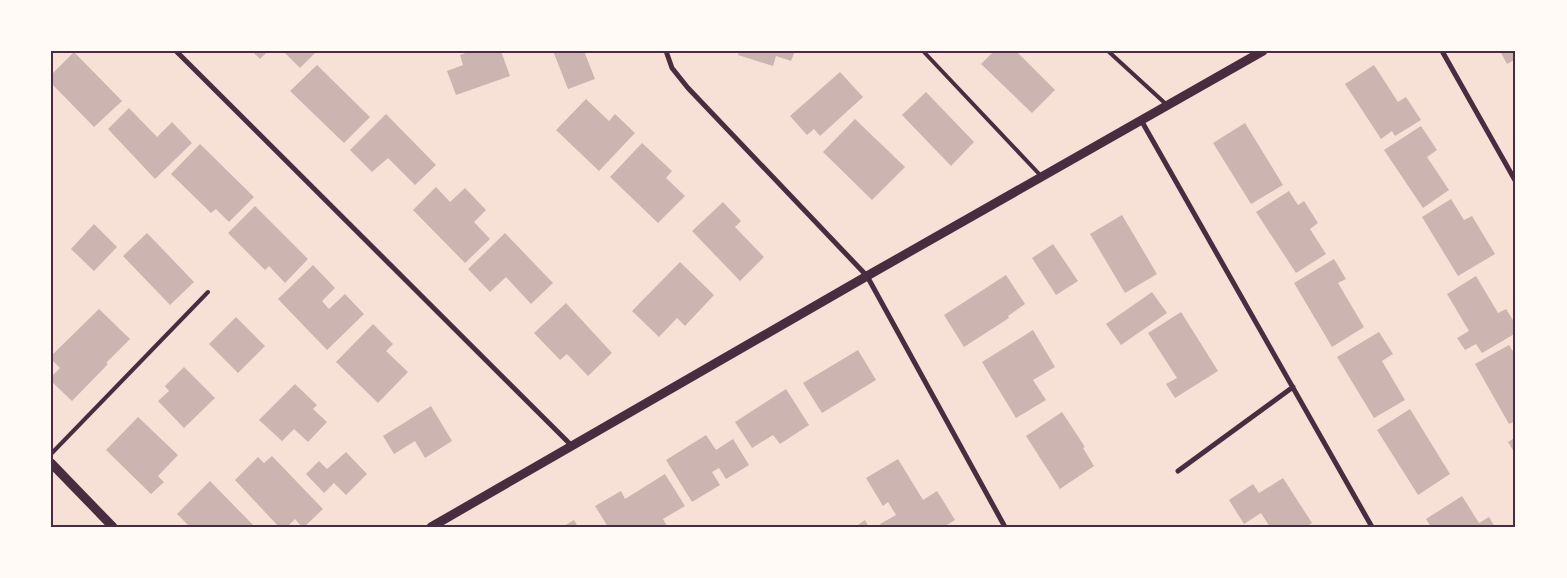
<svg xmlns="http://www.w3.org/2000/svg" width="1567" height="578" viewBox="0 0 1567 578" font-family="'Sofia Sans Condensed',sans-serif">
  <rect width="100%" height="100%" fill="#f7e1d7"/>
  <!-- building -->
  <path fill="#ccb4b1" d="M 252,51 L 268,51 L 260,59 Z
    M 283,51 L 317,51 L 300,68 Z
    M 471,51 L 501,51 L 510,76 L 456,95 L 447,71 L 463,65 L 460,55 Z
    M 553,51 L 584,51 L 595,79 L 568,89 Z
    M 739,51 L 795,51 L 791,61 L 776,56 L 773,66 L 738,55 Z
    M 994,51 L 1016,51 L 1055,90 L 1032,113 L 981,64 Z
    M 1500,51 L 1516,51 L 1516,59 L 1507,64 Z
    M 74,52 L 122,101 L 94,127 L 51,83 L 51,75 Z
    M 317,65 L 370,117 L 344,143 L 290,91 Z
    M 1374,65 L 1398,102 L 1406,97 L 1421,120 L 1395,136 L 1392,131 L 1381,139 L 1345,84 Z
    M 840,72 L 863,97 L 820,136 L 814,129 L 807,135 L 790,116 Z
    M 926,92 L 974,142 L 951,166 L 902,115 Z
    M 586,99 L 609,121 L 615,114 L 635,133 L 599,171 L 556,130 Z
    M 129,108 L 157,137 L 172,122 L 192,143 L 155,179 L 108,129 Z
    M 386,114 L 436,165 L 415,185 L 388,158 L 372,172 L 350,150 Z
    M 855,119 L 905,167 L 872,200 L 823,152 Z
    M 1245,123 L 1283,185 L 1251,204 L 1213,143 Z
    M 1421,126 L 1437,150 L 1427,157 L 1449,190 L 1423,208 L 1384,150 Z
    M 642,143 L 672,171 L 666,178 L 685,196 L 658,223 L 610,177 Z
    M 200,144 L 254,197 L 229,222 L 216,209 L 211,213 L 171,174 Z
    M 436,187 L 450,202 L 465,188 L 486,210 L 474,222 L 490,239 L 465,263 L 413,210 Z
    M 1289,191 L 1298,205 L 1304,201 L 1318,223 L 1310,229 L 1326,254 L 1296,273 L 1256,212 Z
    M 1451,199 L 1464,220 L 1472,216 L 1495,254 L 1458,276 L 1422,217 Z
    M 723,202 L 741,221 L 735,227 L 764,257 L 740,281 L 692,231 Z
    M 255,206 L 308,259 L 285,283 L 269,266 L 265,270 L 228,233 Z
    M 1122,215 L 1157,274 L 1125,293 L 1090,234 Z
    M 94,224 L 117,247 L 94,271 L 71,249 Z
    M 147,233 L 194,282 L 170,305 L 123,256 Z
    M 505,233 L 553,283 L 531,304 L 506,277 L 490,292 L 468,269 Z
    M 1053,244 L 1078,281 L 1056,295 L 1032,258 Z
    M 1334,259 L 1346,279 L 1338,283 L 1364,327 L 1332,347 L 1294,283 Z
    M 680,262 L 714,295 L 685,326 L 677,318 L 659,337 L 632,311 Z
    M 313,265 L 335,288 L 322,301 L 329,309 L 345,294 L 364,314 L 327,350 L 278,299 Z
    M 1006,275 L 1025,304 L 1008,316 L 1009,318 L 964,347 L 944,315 Z
    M 1476,276 L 1498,313 L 1506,309 L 1516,325 L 1516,333 L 1482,353 L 1476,344 L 1465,350 L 1457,338 L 1469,331 L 1447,294 Z
    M 1152,292 L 1167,313 L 1121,345 L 1106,324 Z
    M 566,303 L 612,353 L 588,376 L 567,354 L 560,360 L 534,333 Z
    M 99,309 L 130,339 L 106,363 L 108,364 L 72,401 L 51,381 L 51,377 L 60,368 L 51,359 L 51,356 Z
    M 1181,312 L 1218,371 L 1175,398 L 1166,384 L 1177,378 L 1148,333 Z
    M 236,317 L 265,346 L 238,373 L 209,344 Z
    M 373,324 L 393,344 L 386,351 L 408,372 L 378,403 L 336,362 Z
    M 1033,330 L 1055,367 L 1033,380 L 1046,400 L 1016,418 L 982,362 Z
    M 1379,332 L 1393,354 L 1382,361 L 1405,400 L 1374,418 L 1337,357 Z
    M 1509,345 L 1516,356 L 1516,421 L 1509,424 L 1475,364 Z
    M 858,350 L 876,380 L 822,413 L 803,383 Z
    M 184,367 L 215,398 L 184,428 L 158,401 L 169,391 L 165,386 Z
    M 295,384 L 317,405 L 313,409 L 327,422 L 308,442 L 294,429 L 282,441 L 259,420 Z
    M 786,389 L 809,425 L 780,444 L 773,435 L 752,448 L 735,422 Z
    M 431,406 L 452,441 L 425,458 L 415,441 L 394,454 L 383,436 Z
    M 1410,409 L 1450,474 L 1418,495 L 1377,430 Z
    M 1062,412 L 1085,447 L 1083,448 L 1094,466 L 1060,489 L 1026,436 Z
    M 138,417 L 178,455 L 158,476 L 164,482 L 151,494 L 106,450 Z
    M 706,435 L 716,450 L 733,439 L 749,465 L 726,479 L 719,468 L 712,472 L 720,485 L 692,502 L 666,460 Z
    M 1516,437 L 1516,455 L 1508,442 Z
    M 346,452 L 367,474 L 346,495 L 334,483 L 324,493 L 306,474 L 319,461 L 327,469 Z
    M 272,456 L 323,509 L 304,527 L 302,527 L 295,519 L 287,527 L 279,527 L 235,480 L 258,457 L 264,463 Z
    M 898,459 L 923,500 L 937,491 L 955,520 L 944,527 L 882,527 L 880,524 L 896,515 L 888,502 L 883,506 L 866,478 Z
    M 665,474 L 685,506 L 663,519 L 667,526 L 665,527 L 608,527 L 595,506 L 621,491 L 625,499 Z
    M 1283,478 L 1312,523 L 1306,527 L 1270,527 L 1261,513 L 1244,524 L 1229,500 L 1253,484 L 1259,493 Z
    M 210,481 L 255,527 L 190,527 L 177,514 Z
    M 1462,496 L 1479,523 L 1489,517 L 1495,527 L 1431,527 L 1426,519 Z
    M 574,520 L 578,527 L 562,527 Z
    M 865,520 L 869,527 L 855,527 Z"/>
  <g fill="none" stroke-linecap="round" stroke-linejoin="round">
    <!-- service -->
    <path stroke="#4a2c40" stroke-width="4" d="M 923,51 L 1042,177
      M 1108,51 L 1167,105
      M 51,454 L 208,292"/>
    <!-- minor -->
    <path stroke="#4a2c40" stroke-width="5" d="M 176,51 L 572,446
      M 666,51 L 672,68 L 688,88 L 867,276 L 1005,527
      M 1442,51 L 1516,182
      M 1141,120 L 1372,527
      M 1178,471 L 1293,387"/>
    <!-- tertiary -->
    <path stroke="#4a2c40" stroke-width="9" d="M 51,463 L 113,527
      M 431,527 L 867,276 L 1263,51"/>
  </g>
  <!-- border -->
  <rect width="1567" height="578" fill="none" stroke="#fffaf5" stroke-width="105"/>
  <rect x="52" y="52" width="1462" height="474" fill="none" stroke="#4a2c40" stroke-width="2"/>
</svg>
